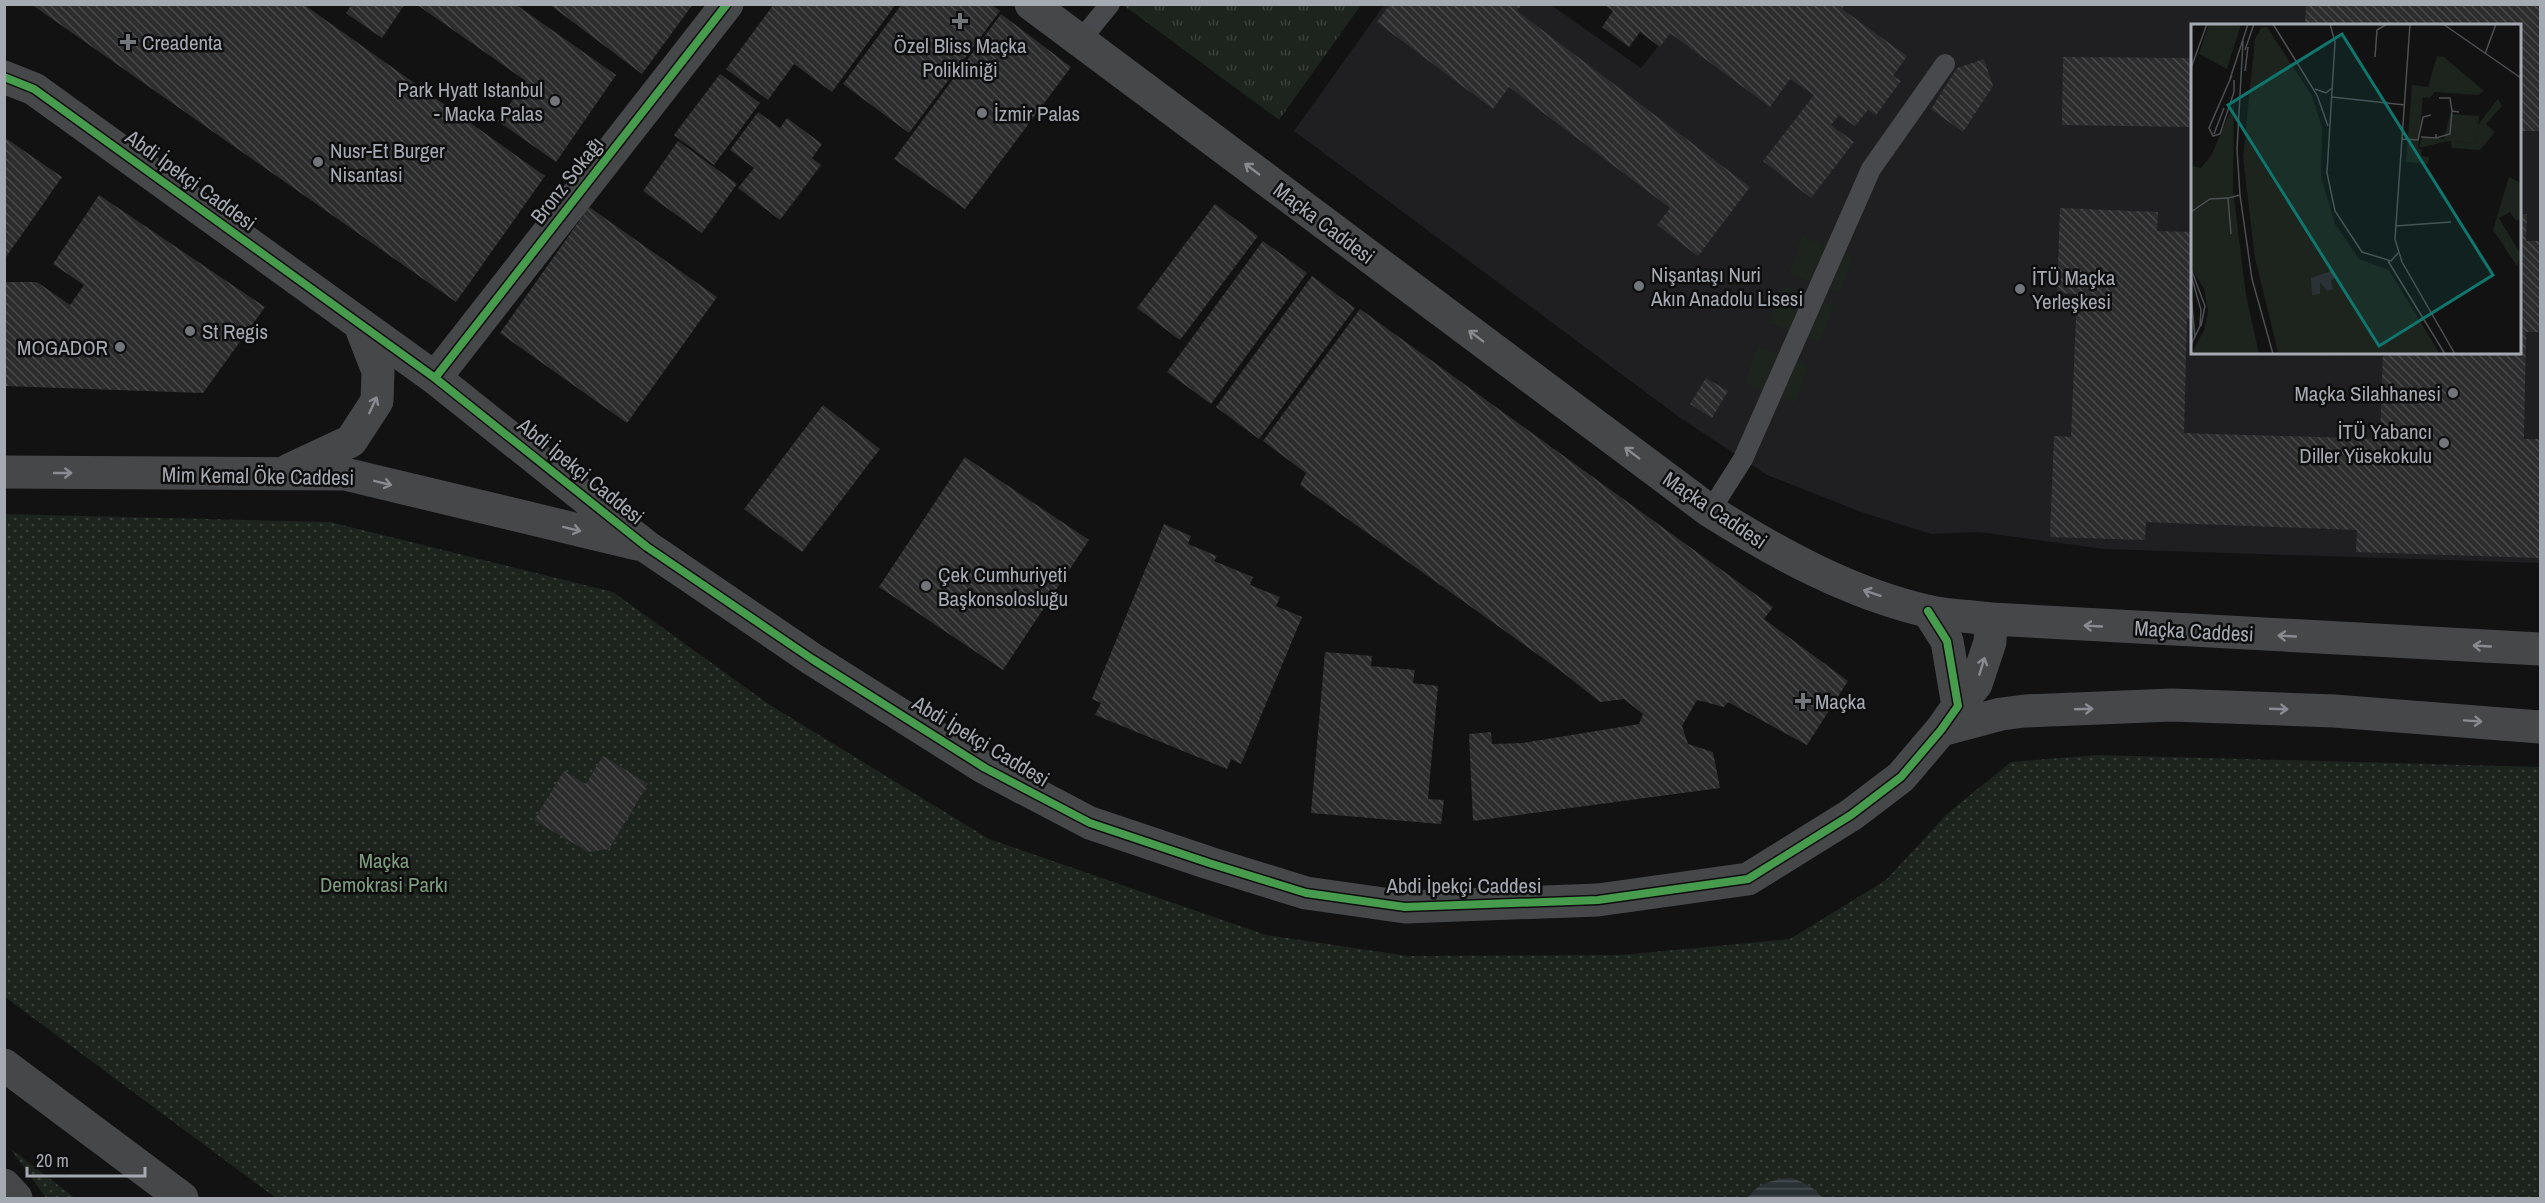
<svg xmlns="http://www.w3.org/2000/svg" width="2545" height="1203" viewBox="0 0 2545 1203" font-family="'Archivo Narrow',sans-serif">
  <defs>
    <pattern id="grass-tufts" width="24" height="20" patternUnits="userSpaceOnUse" patternTransform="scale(1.5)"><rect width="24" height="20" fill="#1d231d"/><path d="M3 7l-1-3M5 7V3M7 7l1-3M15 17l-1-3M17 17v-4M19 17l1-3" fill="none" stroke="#3b403b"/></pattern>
    <pattern id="park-dots" width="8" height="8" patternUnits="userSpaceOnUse" patternTransform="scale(1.5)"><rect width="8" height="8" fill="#1d231d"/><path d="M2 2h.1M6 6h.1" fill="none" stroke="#3b403b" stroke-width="1.8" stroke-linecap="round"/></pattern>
    <pattern id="water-rules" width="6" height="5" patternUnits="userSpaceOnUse" patternTransform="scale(1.5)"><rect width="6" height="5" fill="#2b3236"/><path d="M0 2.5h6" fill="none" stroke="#474d51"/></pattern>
    <pattern id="building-back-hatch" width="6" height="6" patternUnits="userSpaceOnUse" patternTransform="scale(1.5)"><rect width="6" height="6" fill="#2d2d2e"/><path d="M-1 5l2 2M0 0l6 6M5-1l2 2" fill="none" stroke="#48494a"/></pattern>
  </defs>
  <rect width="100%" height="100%" fill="#121213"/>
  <!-- built -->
  <path fill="#1f1f21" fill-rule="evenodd" d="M 1384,5 L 1551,5 L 1641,68 L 1691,5 L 2540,5 L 2540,563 L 2104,549 L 1979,532 L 1931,534 L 1864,513 L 1767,475 L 1679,417 L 1294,131 ZM 2192,26 L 2520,26 L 2520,352 L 2192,352 Z"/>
  <!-- grass -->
  <path fill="url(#grass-tufts)" d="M 1123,5 L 1361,4 L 1361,5 L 1279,120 Z"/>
  <!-- park -->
  <path fill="url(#park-dots)" d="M 4,514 L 330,522 L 613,592 L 770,705 L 989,839 L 1266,935 L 1408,956 L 1621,955 L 1790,939 L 1886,880 L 1948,813 L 2011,762 L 2097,755 L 2540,767 L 2540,1198 L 276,1198 L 5,997 Z
    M 10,1148 L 75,1198 L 46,1198 Z"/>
  <!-- garden -->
  <path fill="#1d231d" d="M 1802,236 L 1853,256 L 1840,293 L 1789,273 Z
    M 1783,286 L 1834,306 L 1820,342 L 1769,323 Z
    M 1758,346 L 1809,366 L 1795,403 L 1744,383 Z"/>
  <!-- water -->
  <path fill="url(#water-rules)" d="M 1791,1178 C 1804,1182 1814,1187 1822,1198 L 1748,1198 C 1757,1183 1774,1179 1791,1178 Z"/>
  <!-- building -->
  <path fill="url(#building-back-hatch)" d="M 31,4 L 303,4 L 545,176 L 456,302 Z
    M 352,4 L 405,4 L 382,38 L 346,13 Z
    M 416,4 L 515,4 L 616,75 L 556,162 L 498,121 L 526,81 Z
    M 549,4 L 693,4 L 642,74 Z
    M 774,4 L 896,4 L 832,92 L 794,64 L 768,100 L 726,69 Z
    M 902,4 L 991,4 L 1000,11 L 909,133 L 843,84 Z
    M 1390,4 L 1522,4 L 1517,11 L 1750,187 L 1698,256 L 1657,225 L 1670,208 L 1509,87 L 1493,109 L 1377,22 Z
    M 1604,4 L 1845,4 L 1842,9 L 1907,56 L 1893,76 L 1901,81 L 1876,115 L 1868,110 L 1855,126 L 1839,115 L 1831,125 L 1854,142 L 1811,198 L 1763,161 L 1814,95 L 1790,79 L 1770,107 L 1670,33 L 1660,47 L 1640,32 L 1629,47 L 1602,27 L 1613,11 Z
    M 2306,4 L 2540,4 L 2540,131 L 2520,131 L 2520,26 L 2305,26 Z
    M 1001,14 L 1071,67 L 965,209 L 894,159 Z
    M 2063,57 L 2192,58 L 2192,127 L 2062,125 Z
    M 1984,59 L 1993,86 L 1963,132 L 1931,109 L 1957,68 Z
    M 720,74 L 760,103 L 714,165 L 674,135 Z
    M 758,112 L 780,128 L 787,118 L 822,144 L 812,158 L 821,165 L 780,220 L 738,188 L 754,168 L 730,150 Z
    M 4,137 L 62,177 L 4,260 Z
    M 678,141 L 737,184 L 702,233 L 643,191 Z
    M 99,195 L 265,307 L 203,393 L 4,386 L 4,282 L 37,282 L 70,305 L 84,285 L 53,264 Z
    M 1215,204 L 1258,236 L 1180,340 L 1137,308 Z
    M 589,207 L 717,297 L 627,423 L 500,333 Z
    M 2060,208 L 2158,212 L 2157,231 L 2192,232 L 2192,319 L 2187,319 L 2184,433 L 2380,439 L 2383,352 L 2520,352 L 2520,214 L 2527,214 L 2526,241 L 2540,241 L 2540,332 L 2526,332 L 2524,439 L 2540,439 L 2540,558 L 2356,552 L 2357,530 L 2146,522 L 2145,540 L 2050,537 L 2054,436 L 2071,437 L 2077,294 L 2057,293 Z
    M 1263,241 L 1307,273 L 1211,404 L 1167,372 Z
    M 1312,276 L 1355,308 L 1259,439 L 1216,407 Z
    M 1360,309 L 1773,607 L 1764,619 L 1848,681 L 1807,745 L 1728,702 L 1724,707 L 1697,700 L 1682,726 L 1688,744 L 1713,752 L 1720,788 L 1473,821 L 1469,734 L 1491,732 L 1492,744 L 1523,743 L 1639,724 L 1643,714 L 1624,699 L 1600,702 L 1561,671 L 1300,485 L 1306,473 L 1263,441 Z
    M 1706,378 L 1728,391 L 1712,418 L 1690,404 Z
    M 823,405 L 880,449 L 802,552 L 744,509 Z
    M 965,457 L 1089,540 L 1003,670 L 879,587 Z
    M 1164,524 L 1191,536 L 1188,544 L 1217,556 L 1214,561 L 1253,577 L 1250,585 L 1280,597 L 1276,606 L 1302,617 L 1241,764 L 1231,759 L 1227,769 L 1095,715 L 1101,703 L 1092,699 Z
    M 1325,652 L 1372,656 L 1371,666 L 1415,670 L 1413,683 L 1438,686 L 1428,799 L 1444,800 L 1441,824 L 1311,813 Z
    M 603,756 L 648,784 L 609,849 L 588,852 L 534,820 L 564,771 L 586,784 Z"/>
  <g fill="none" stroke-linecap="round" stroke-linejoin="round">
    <!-- lane -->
    <path stroke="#47494c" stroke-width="20" d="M 1080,41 L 1110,4
      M 1710,511 L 1743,459 L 1871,169 L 1945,64"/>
    <!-- secondary -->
    <path stroke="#464749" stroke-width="33" d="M 1031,4 L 1710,511 C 1777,553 1849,593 1927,611 C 1948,616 1970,616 1991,619 L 2540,649
      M 4,77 L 34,89 L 435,378 L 647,547 L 812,659 L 985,768 L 1090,823 L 1209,863 L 1306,893 L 1405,907 L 1598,900 L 1748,879 L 1851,815 L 1901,777 L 1941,730 L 1958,706 L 1947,641 L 1928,611
      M 435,378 L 727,4
      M 289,470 L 351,441 L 377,401 L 378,371 L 360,325
      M 4,472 L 345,474 L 637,544
      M 1958,706 L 1976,684 L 1990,642 L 1991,619
      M 1941,730 L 2001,714 L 2025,711 L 2172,705 L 2334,711 L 2540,727
      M 4,1065 L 182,1198
      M 4,1185 L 16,1198"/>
    <!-- cycleway casing -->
    <g stroke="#0d0d0e" stroke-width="11">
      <path id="cycleway" d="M 4,77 L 34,89 L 435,378 L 647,547 L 812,659 L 985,768 L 1090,823 L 1209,863 L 1306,893 L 1405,907 L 1598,900 L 1748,879 L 1851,815 L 1901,777 L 1941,730 L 1958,706 L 1947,641 L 1928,611
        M 435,378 L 727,4"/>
    </g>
    <!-- cycleway -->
    <use href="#cycleway" stroke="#469c4c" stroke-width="8"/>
  </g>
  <!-- one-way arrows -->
  <defs><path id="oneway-shaft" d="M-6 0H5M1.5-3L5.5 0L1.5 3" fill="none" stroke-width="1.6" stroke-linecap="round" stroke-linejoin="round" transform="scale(1.5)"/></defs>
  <g stroke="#888c92">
    <use href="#oneway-shaft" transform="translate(1252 169) rotate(-143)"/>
    <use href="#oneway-shaft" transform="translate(1476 336) rotate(-143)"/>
    <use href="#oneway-shaft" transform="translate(373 405) rotate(-65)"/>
    <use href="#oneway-shaft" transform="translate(1632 453) rotate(-143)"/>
    <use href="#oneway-shaft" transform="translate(63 473)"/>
    <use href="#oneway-shaft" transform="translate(383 483) rotate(14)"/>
    <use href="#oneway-shaft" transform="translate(572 529) rotate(14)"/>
    <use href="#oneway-shaft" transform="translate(1872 593) rotate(-161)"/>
    <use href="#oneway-shaft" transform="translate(2093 626) rotate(-177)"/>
    <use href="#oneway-shaft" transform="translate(2287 636) rotate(-177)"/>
    <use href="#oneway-shaft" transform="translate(2482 646) rotate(-177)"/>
    <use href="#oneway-shaft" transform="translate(1982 666) rotate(-73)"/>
    <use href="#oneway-shaft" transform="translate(2084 709) rotate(-2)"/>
    <use href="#oneway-shaft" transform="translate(2279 709) rotate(2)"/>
    <use href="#oneway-shaft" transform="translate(2473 721) rotate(4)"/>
  </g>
  <!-- markers -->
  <g fill="#72757a" stroke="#0d0d0e" stroke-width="2">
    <path d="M957 12h6v6h6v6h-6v6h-6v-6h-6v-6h6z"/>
    <path d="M125 33h6v6h6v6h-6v6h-6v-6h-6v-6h6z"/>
    <circle cx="555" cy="101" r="6"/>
    <circle cx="982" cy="113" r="6"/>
    <circle cx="318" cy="162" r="6"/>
    <circle cx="1639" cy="286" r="6"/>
    <circle cx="2020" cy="289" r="6"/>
    <circle cx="190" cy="331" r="6"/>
    <circle cx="120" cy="347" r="6"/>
    <circle cx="2453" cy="393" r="6"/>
    <circle cx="2444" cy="443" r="6"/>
    <circle cx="926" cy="586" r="6"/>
    <path d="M1800 692h6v6h6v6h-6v6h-6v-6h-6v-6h6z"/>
  </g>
  <g text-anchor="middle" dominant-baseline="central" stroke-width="5" stroke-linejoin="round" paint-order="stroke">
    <!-- poi labels -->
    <g font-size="21" fill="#a5aab2" stroke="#0d0d0e" text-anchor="start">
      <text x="142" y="42">Creadenta</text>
      <text x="960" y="45" text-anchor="middle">Özel Bliss Maçka<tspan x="960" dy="24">Polikliniği</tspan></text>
      <text x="543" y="89" text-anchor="end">Park Hyatt Istanbul<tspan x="543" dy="24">- Macka Palas</tspan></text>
      <text x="994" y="113">İzmir Palas</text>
      <text x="330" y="150">Nusr-Et Burger<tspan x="330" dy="24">Nisantasi</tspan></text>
      <text x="1651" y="274">Nişantaşı Nuri<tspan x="1651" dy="24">Akın Anadolu Lisesi</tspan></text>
      <text x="2032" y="277">İTÜ Maçka<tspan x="2032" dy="24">Yerleşkesi</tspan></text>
      <text x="202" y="331">St Regis</text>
      <text x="108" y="347" text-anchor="end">MOGADOR</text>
      <text x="2441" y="393" text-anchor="end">Maçka Silahhanesi</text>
      <text x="2432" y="431" text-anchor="end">İTÜ Yabancı<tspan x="2432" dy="24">Diller Yüsekokulu</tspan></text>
      <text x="938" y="574">Çek Cumhuriyeti<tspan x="938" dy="24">Başkonsolosluğu</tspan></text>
      <text x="1815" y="701">Maçka</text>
    </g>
    <!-- street labels -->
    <g font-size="21" fill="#a5aab2" stroke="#0d0d0e">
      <text transform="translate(191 180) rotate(36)">Abdi İpekçi Caddesi</text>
      <text transform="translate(567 180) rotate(-52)">Bronz Sokağı</text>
      <text transform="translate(1324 223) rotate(37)">Maçka Caddesi</text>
      <text transform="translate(581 471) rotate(39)">Abdi İpekçi Caddesi</text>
      <text transform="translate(258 476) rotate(1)">Mim Kemal Öke Caddesi</text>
      <text transform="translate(1715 510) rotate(34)">Maçka Caddesi</text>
      <text transform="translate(2194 631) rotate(3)">Maçka Caddesi</text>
      <text transform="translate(981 741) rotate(31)">Abdi İpekçi Caddesi</text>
      <text x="1464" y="885">Abdi İpekçi Caddesi</text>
    </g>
    <!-- park labels -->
    <g font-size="21" fill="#7e9b7f" stroke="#0d0d0e">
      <text x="384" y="860">Maçka<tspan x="384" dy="24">Demokrasi Parkı</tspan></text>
    </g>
  </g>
  <!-- overview -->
  <g transform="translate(2191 24)">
    <rect width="330" height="330" fill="#121213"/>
    <path d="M 246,32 L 253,33 L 293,67 L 287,71 L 243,68 L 239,74 L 232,73 L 227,125 L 231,125 L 230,132 L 238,133 L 237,140 L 215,138 L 221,61 L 237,63 ZM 307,75 L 311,82 L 295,100 L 304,108 L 289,126 L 261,124 L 260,117 L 286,119 L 287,101 ZM 318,153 L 330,159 L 330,194 L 325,197 L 319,188 L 308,194 L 330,231 L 326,242 L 302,206 Z" fill="#1d231d"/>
    <path d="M 18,0 L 50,0 L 36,45 L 8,30 ZM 76,3 L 121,72 L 131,103 L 130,153 L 144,200 L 168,235 L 198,246 L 249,330 L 87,328 L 64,235 L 52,133 L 64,15 L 70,4 ZM 43,79 L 42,165 L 55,271 L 68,330 L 0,330 L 13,306 L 17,287 L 13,265 L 0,244 L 0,148 L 2,142 L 10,144 L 21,130 Z" fill="#1d231d"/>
    <path d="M 259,90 L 288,92 L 286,119 L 257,117 L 228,124 L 231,113 L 253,115 Z" fill="#1d231d"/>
    <path d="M 140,247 L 146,251 L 140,257 L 142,265 L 136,267 L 129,258 L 129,270 L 121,271 L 120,254 Z" fill="#2b3236"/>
    <path fill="none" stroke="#4d4f53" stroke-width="1.5" d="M 82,0 L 126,71 L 137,102M 139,0 L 144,18 L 136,149 L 144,187 L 171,228 L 200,237 L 207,229M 219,0 L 204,215 L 211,238 L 264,330M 252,0 L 330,54M 52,17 L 46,125 L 49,171 L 61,255 L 82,330M 54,26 L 63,0M 294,30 L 305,0M 184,33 L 186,6 L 196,0M 0,44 L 16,0M 54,47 L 57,23M 41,51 L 18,104 L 22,112 L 29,110 L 43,68 L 43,56M 39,55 L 57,0M 124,65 L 135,69 L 141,64M 141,73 L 214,81M 248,74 L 259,74 L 261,87 L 268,88M 23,110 L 33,84M 230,113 L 245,114 L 245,110M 245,114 L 259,110 L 261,87M 211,115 L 227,116 L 232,93 L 240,91M 0,188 L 19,175 L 37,174M 204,202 L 260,198M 40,210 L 37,174 L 49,171M 197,237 L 254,330M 0,245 L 14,282 L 10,302M 0,251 L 10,286 L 9,302 L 0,321M 0,271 L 4,314"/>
    <path fill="#0f766e" fill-opacity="0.15" stroke="#0f766e" stroke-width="3" d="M 151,10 L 302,251 L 188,322 L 37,81 Z"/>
    <rect width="330" height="330" fill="none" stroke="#a5aab2" stroke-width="3"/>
  </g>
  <!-- border -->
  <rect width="2545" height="1203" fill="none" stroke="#a5aab2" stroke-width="12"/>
  <!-- scale -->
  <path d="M27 1167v9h118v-9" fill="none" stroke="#a5aab2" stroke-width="3"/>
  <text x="36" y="1167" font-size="18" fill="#a5aab2" stroke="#0d0d0e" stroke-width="4.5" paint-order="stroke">20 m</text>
</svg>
